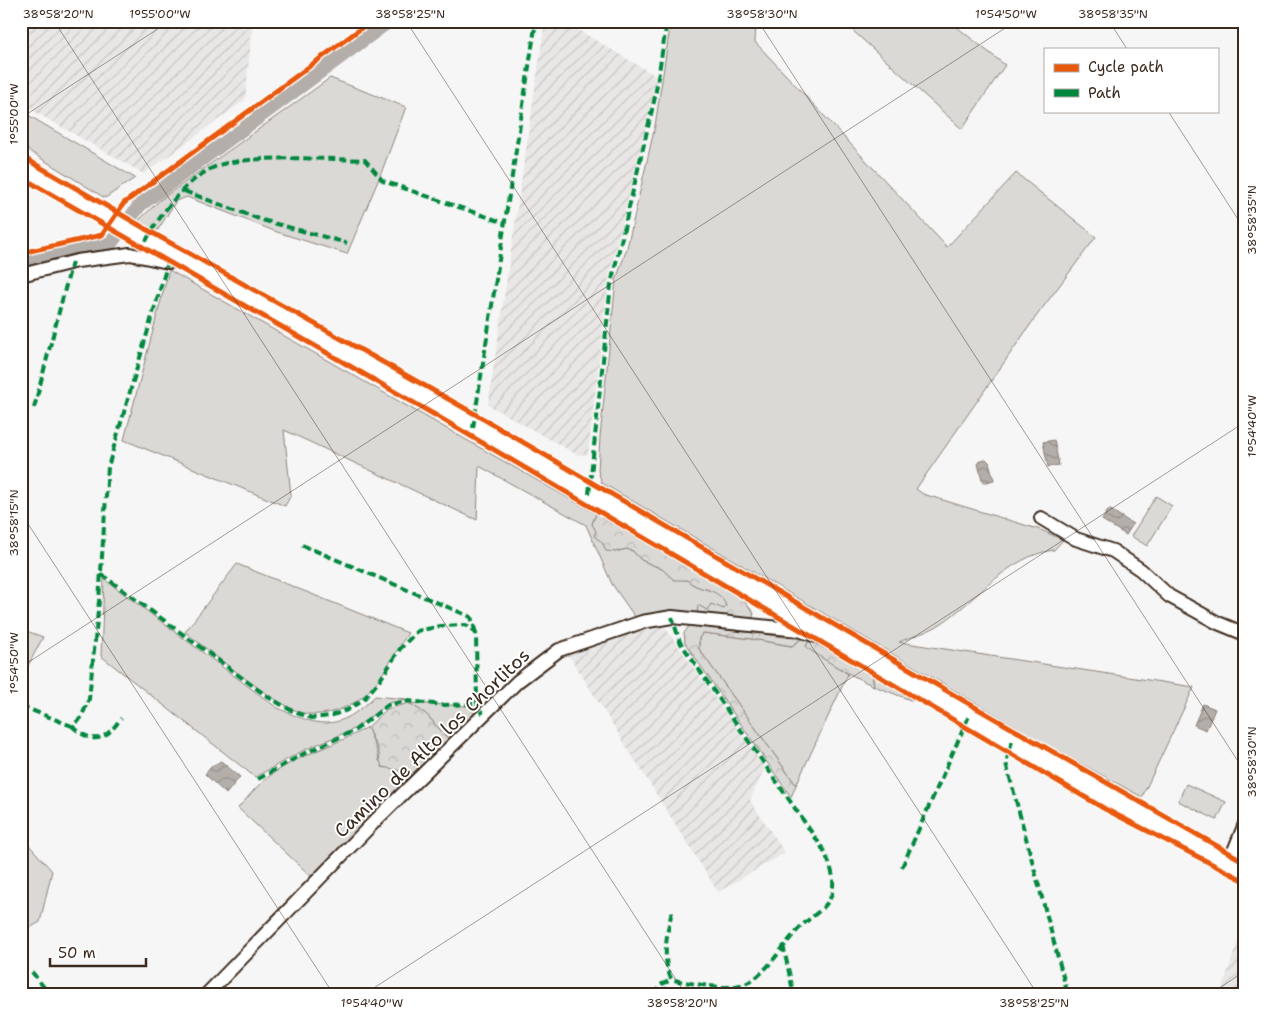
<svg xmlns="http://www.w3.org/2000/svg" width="1266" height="1016" viewBox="0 0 1266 1016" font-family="'Shantell Sans',sans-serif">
  <defs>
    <pattern id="industrial-furrows" width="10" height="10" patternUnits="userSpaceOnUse" patternTransform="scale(1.25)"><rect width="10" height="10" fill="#e9e7e6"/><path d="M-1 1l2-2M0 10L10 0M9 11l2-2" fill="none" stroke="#c9c6c5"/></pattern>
    <pattern id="forest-crowns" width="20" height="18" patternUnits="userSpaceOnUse" patternTransform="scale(1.25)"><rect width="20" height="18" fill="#dbd9d6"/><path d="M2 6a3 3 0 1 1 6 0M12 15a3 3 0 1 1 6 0" fill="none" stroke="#bdbab7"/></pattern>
    <pattern id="water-waves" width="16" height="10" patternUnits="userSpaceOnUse" patternTransform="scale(1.25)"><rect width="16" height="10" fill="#b4aeaa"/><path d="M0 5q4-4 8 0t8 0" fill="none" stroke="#948e8a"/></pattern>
  </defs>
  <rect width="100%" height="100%" fill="#f7f6f6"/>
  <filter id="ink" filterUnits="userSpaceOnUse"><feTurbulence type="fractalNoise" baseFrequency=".02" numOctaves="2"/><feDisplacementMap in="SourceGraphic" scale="10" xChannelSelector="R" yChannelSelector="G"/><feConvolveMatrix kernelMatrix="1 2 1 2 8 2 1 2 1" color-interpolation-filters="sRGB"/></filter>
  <g filter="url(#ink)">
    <!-- industrial -->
    <path fill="url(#industrial-furrows)" d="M 21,21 L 253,21 L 245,100 L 144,174 L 21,104 Z
      M 545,21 L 563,21 L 658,77 L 609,277 L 588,454 L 578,455 L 488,405 Z
      M 659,625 L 666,629 L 765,768 L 750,800 L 785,853 L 718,892 L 568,654 Z
      M 1242,928 L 1245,931 L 1245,995 L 1220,995 Z"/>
    <!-- grass -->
    <path fill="#dbd9d6" stroke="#8b827a" d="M 671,21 L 756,21 L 755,42 L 947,247 L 1016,173 L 1096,237 L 1035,318 L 916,489 L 923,494 L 1041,530 L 1063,540 L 1054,550 C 1008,556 979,598 942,623 C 929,632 913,636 899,642 L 1194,687 L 1142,797 L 1049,746 L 602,483 L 598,471 L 600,437 L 616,280 L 627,248 L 655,126 Z
      M 842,21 L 949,21 L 1005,65 L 962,129 Z
      M 330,78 L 406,107 L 380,176 L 347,254 L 277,232 L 187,197 L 176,201 L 156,233 L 137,222 L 160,200 Z
      M 21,111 L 135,178 L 105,198 L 21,146 Z
      M 169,270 L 596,514 L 592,524 L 615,552 L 626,549 L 633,551 L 641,560 L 662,569 L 674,579 L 687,580 C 702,594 719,584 726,606 L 724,609 L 707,610 L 697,616 L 637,620 L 612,584 L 586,525 L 479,466 L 477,520 L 284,430 L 291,495 L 285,506 L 124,440 Z
      M 1156,496 L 1172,506 L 1147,546 L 1131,536 Z
      M 237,564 L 408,633 C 394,654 381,682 361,698 C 346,709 326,716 307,714 C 280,710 210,651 185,632 Z
      M 104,579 L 276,707 C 319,728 339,732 375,696 L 406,699 L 389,703 L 354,729 L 306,749 L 255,777 L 101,656 Z
      M 21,629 L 43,637 L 21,679 Z
      M 703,633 L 752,639 L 791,646 L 801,639 L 809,640 L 806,647 L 848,674 L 796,785 L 699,649 L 699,638 Z
      M 872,675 L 913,701 L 874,686 Z
      M 409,703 L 469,706 L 476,716 L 451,742 L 426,714 Z
      M 368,727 C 371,740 378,748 379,761 L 417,776 L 314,879 L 238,808 C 246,800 253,790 262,782 C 291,756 334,747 368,727 Z
      M 1186,784 L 1226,802 L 1217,820 L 1178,801 Z
      M 21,836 L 52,871 L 40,922 L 21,933 Z"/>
    <!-- forest -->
    <path fill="url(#forest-crowns)" stroke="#8b827a" d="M 596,514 L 743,600 L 754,613 L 752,620 L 697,616 L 698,605 L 707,610 L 711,604 L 724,609 L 726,606 C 719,586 701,593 687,580 L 674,580 L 662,569 L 641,560 L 633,551 L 626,549 L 615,552 L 606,551 L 602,542 L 594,536 L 596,531 L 592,524 Z
      M 690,625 L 801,639 L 792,646 L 752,639 L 703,633 L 699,638 L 699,649 L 796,785 L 791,797 L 685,643 L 684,633 Z
      M 809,640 L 872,675 L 874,686 C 850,675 827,662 806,647 Z
      M 409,703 L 426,714 L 451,742 L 417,776 L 404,777 L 398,770 L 382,767 C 379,760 380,753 377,747 C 373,740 370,735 368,727 L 387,709 Z"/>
    <!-- water -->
    <path fill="url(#water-waves)" stroke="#847972" d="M 1054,440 L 1059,465 L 1048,467 L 1043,442 Z
      M 986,459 L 989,462 L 994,480 L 983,483 L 978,464 L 981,460 Z
      M 1109,509 L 1133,524 L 1126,535 L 1102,520 Z
      M 1203,704 L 1215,709 L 1206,730 L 1194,725 Z
      M 221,761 L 240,777 L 226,794 L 205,774 L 212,766 Z"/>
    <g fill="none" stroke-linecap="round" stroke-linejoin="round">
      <!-- canal -->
      <path stroke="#b4aeaa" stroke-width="14" d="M 21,263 L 111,243 L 140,205 L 389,21"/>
      <!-- minor casing -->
      <g stroke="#3b2a1e" stroke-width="16">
        <path id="minor" d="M 21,275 L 77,261 L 130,254 L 168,262 L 180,260
          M 1041,518 L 1076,539 L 1113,551 L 1141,570 L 1169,596 L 1218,623 L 1245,634
          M 1229,863 L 1245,824
          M 206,995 L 377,819 L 518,681 L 559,650 L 642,622 L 672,617 L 799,630 L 822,638"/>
      </g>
      <!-- highway casing -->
      <g stroke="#3b2a1e" stroke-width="22">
        <path id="highway" d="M 21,168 L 589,494 L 852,649 L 1163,827 L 1245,870"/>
      </g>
      <!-- minor -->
      <use href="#minor" stroke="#fff" stroke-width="12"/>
      <!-- highway -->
      <use href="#highway" stroke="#fff" stroke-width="19"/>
      <!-- quiet -->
      <path stroke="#00873e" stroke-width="4" stroke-dasharray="8 4" stroke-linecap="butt" d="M 184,191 L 262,220 L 347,243
        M 146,241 C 160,214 191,172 223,164 C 262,155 323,159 365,160 L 383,181 L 505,223
        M 34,408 L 72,262
        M 473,428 L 536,21
        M 589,494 L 611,284 L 655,97 L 667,21
        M 302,545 L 471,617 L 476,633
        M 101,574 L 268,697 L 294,712 L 312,718 L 330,716 L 347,710 L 363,700 L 380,680 L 400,649 L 417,631 L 441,626 L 466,625 L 476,633 L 477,704 L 483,714
        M 21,706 L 72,726 L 81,718 L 89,699 L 99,601 L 108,467 L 168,262
        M 72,726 C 94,746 106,740 121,718
        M 1012,741 L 1006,763 L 1068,995
        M 258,779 L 305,753 L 354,731 L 388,705 L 408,701 L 443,705 L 477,704
        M 902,867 L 969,716
        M 672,912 C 667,930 661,962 672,980 C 696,983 723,992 747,983 C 767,975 787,937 807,921 C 816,913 829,906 832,893 C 836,876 829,861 821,846 L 680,642 L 672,617
        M 783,945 L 794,995
        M 32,972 L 50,995
        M 655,995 L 662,984 L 672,980
        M 666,995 L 666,981"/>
      <!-- cycleway casing -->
      <g stroke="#fff" stroke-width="8">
        <path id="cycleway" d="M 21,156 L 151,232 L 475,414 L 966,702 L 1245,862
          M 21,177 L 435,415 L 1105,809 L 1245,881
          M 21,253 L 102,235 L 124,203 L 371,21"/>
      </g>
      <!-- cycleway -->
      <use href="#cycleway" stroke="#e8590c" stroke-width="5"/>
    </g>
  </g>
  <!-- ticks -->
  <path fill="none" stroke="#3b2a1e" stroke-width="1" stroke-opacity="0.45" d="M 54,21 L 686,995M 406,21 L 1038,995M 758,21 L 1245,772M 1109,21 L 1127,49M 1168,111 L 1245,230M 21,118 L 170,21M 21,513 L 334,995M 21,667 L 1016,21M 363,995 L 1245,422M 1209,995 L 1245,971"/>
  <g text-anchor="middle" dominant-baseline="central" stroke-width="4" stroke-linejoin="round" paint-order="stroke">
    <!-- street labels -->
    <g font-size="19" fill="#3b2a1e" stroke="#fff">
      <text transform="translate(432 743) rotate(-44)">Camino de Alto los Chorlitos</text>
    </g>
  </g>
  <!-- margin -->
  <rect width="1266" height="1016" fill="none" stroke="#fff" stroke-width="55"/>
  <!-- legend -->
  <rect x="1044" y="48" width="175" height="65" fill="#ffffff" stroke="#b1aaa5"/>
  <rect x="1054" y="64" width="25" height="8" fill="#e8590c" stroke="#b1aaa5"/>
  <text x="1088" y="72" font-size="15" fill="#3b2a1e">Cycle path</text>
  <rect x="1054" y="89" width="25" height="8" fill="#00873e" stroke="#b1aaa5"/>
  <text x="1088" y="98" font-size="15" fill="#3b2a1e">Path</text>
  <!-- scale -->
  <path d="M50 958v8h96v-8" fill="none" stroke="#3b2a1e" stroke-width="2.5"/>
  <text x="58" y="958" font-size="15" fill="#3b2a1e" stroke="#ffffff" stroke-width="4" paint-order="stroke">50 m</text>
  <rect x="28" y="28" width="1210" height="960" fill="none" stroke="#3b2a1e" stroke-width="2"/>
  <g font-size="12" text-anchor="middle" fill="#3b2a1e">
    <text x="58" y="18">38°58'20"N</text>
    <text x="160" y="18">1°55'00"W</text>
    <text x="410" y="18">38°58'25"N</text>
    <text x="762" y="18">38°58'30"N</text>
    <text x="1006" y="18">1°54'50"W</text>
    <text x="1113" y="18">38°58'35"N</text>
    <text transform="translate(14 114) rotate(-90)" y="4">1°55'00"W</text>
    <text transform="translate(1252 220) rotate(-90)" y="4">38°58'35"N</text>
    <text transform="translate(1252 426) rotate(-90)" y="4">1°54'40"W</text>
    <text transform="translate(14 523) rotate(-90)" y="4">38°58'15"N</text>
    <text transform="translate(14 663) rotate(-90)" y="4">1°54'50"W</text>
    <text transform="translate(1252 762) rotate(-90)" y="4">38°58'30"N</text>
    <text x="372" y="1007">1°54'40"W</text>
    <text x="682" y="1007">38°58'20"N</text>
    <text x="1034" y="1007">38°58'25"N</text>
  </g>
</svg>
